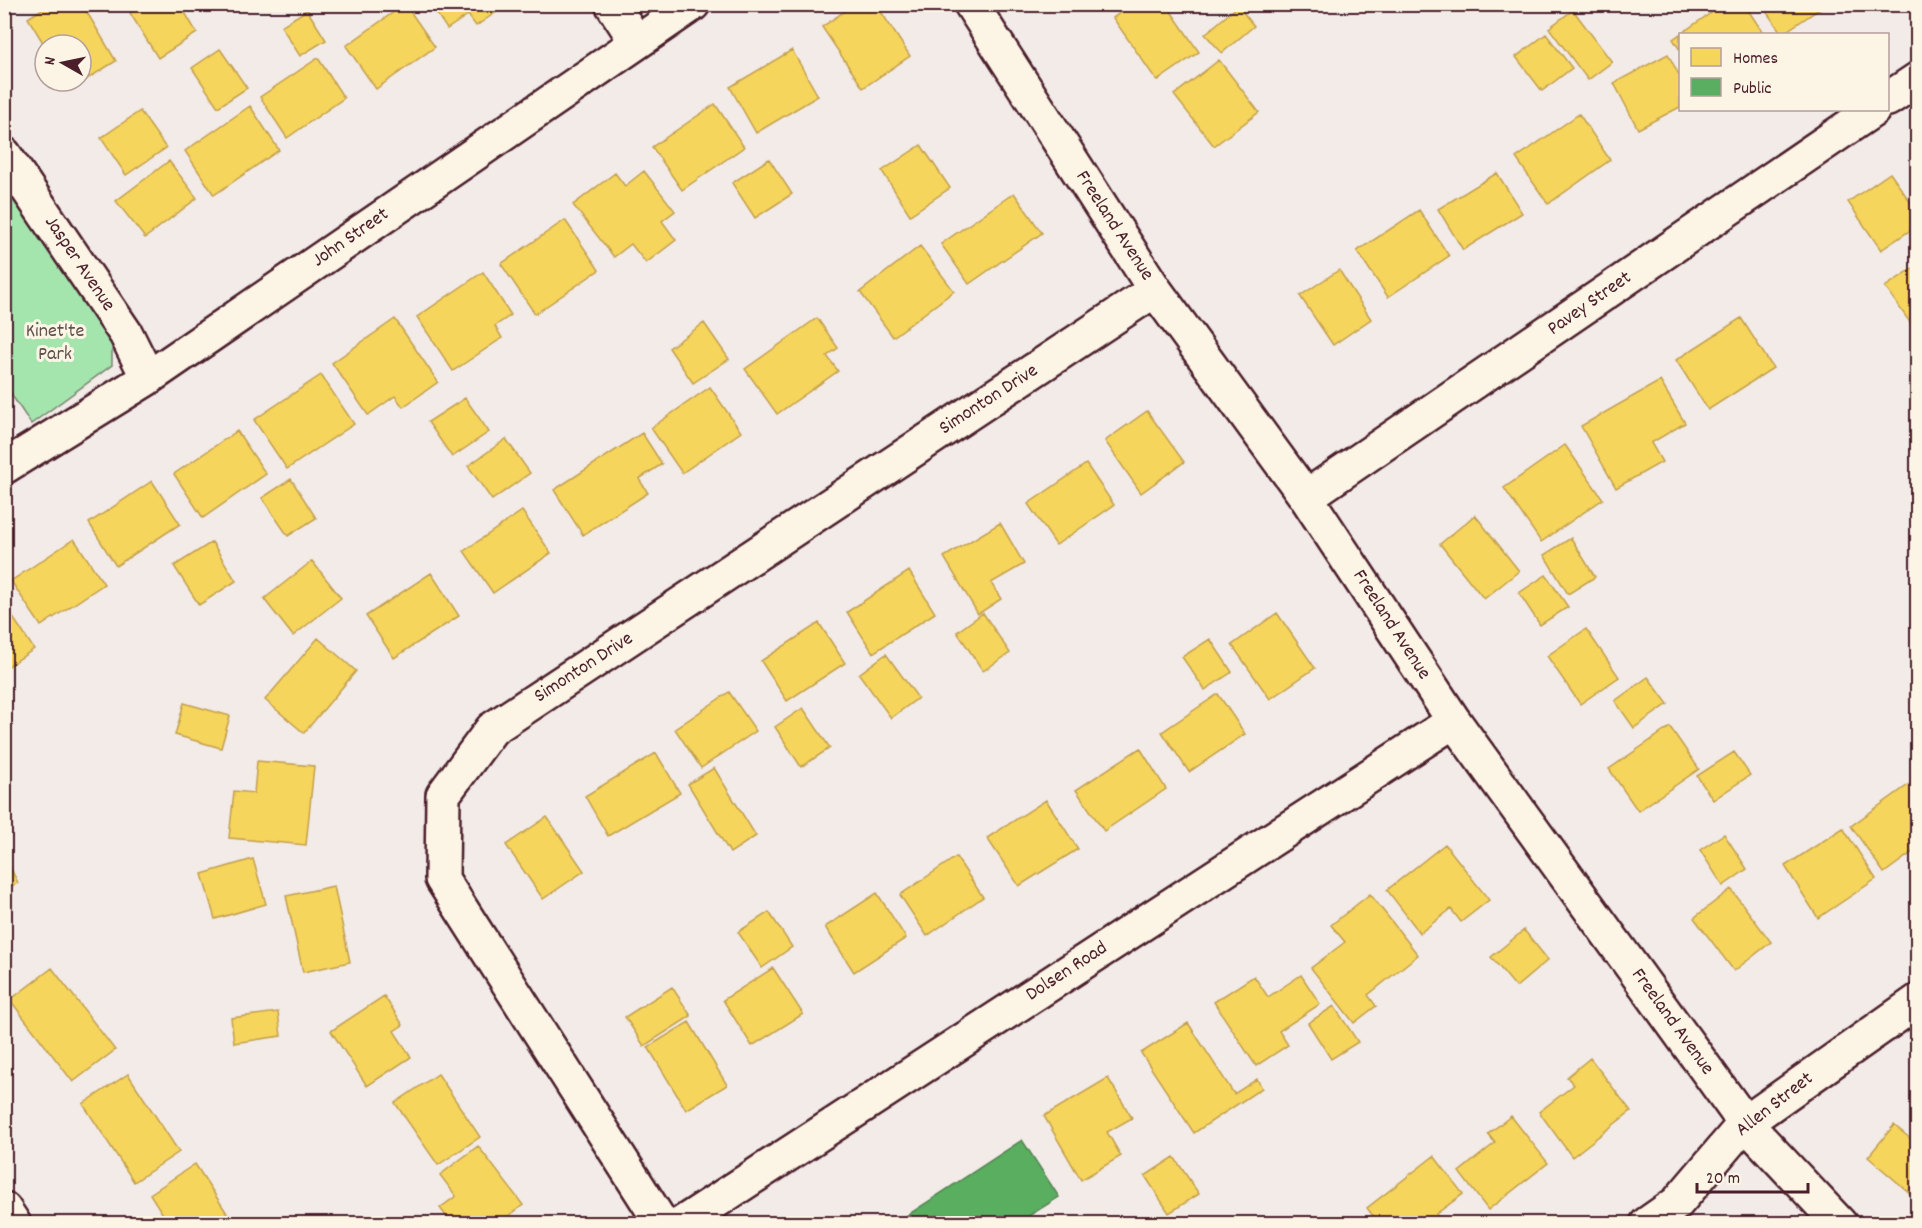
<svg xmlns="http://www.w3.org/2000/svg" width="1922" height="1228" viewBox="0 0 1922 1228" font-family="Dekko,sans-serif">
  <rect width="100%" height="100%" fill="#f2ebe8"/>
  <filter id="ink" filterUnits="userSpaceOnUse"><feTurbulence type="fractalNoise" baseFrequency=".0167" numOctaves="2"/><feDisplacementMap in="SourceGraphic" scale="12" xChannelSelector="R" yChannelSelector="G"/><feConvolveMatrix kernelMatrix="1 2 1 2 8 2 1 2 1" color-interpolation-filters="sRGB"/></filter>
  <g filter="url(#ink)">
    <!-- green -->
    <path fill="#a4e5ae" stroke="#77826c" stroke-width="1.5" d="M 4,183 L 112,335 L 112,365 L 31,424 L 5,385 Z"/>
    <!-- homes -->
    <path fill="#f6d55c" stroke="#c29e4d" stroke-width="1.5" d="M 50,4 L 82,4 L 116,61 L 71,89 L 66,81 L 81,81 L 81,45 L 45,46 L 28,18 Z
      M 144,4 L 180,4 L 197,33 L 158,58 L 130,13 Z
      M 405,4 L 435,47 L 376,89 L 346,46 Z
      M 430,4 L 508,4 L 476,26 L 468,15 L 447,29 Z
      M 855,4 L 876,4 L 910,56 L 863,88 L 822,27 Z
      M 1132,4 L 1166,4 L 1199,52 L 1157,81 L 1113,18 Z
      M 1724,4 L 1744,4 L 1764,34 L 1680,34 L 1680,50 L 1673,39 Z
      M 1761,4 L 1827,4 L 1782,34 Z
      M 1238,6 L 1254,26 L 1222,53 L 1205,34 Z
      M 307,10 L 326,40 L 300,56 L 281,26 Z
      M 1573,10 L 1612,62 L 1588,80 L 1549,28 Z
      M 1546,34 L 1572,68 L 1542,91 L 1516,57 Z
      M 220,49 L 247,88 L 218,107 L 192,68 Z
      M 792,50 L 818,96 L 756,133 L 730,87 Z
      M 1668,54 L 1680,77 L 1680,107 L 1638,129 L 1614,83 Z
      M 318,58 L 344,98 L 287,138 L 260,97 Z
      M 1219,60 L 1259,112 L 1214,146 L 1174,95 Z
      M 715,104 L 744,147 L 682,190 L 652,147 Z
      M 250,106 L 279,150 L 214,195 L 185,151 Z
      M 140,111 L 166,148 L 126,175 L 101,138 Z
      M 1579,114 L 1610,160 L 1548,204 L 1516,158 Z
      M 921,145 L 950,188 L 910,215 L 882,171 Z
      M 769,159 L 792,194 L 755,218 L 732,183 Z
      M 169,161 L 197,198 L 145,238 L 116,201 Z
      M 644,171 L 675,211 L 662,221 L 676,240 L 646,263 L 631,244 L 614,257 L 573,205 L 615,173 L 625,186 Z
      M 1497,173 L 1522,213 L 1463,250 L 1438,209 Z
      M 1890,173 L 1918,213 L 1918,225 L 1881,250 L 1848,202 Z
      M 1014,193 L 1042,233 L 969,284 L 941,244 Z
      M 1419,210 L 1449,256 L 1388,297 L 1357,251 Z
      M 565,220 L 599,270 L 535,314 L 501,264 Z
      M 920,246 L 954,291 L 893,337 L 860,292 Z
      M 1918,265 L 1918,334 L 1885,287 Z
      M 1339,270 L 1371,319 L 1333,345 L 1300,296 Z
      M 483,272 L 511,315 L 495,326 L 502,338 L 453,371 L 417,317 Z
      M 817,318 L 838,348 L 827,356 L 838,371 L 777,414 L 745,369 Z
      M 1741,318 L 1773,368 L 1708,410 L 1676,360 Z
      M 395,319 L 438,382 L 403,407 L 395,396 L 368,415 L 332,363 Z
      M 704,323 L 729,359 L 693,383 L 669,348 Z
      M 321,375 L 354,424 L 287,469 L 254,420 Z
      M 1660,381 L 1685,423 L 1651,443 L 1662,462 L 1616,488 L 1581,426 Z
      M 710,387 L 741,432 L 682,473 L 651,428 Z
      M 465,398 L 489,432 L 452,457 L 428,422 Z
      M 1147,411 L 1184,462 L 1141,493 L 1105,441 Z
      M 237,431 L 266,474 L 203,518 L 174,474 Z
      M 642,433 L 662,464 L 639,479 L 648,493 L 583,535 L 554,490 Z
      M 506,439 L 530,473 L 492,500 L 468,466 Z
      M 1565,445 L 1603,499 L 1541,542 L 1504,488 Z
      M 1086,464 L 1114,505 L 1056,545 L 1028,504 Z
      M 291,479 L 316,518 L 288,536 L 262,498 Z
      M 152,481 L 180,524 L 116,566 L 89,523 Z
      M 522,511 L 551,553 L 493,593 L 464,551 Z
      M 1475,515 L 1519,571 L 1484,599 L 1440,544 Z
      M 1000,523 L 1024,564 L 991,583 L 1001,599 L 978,614 L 944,557 Z
      M 1571,538 L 1595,577 L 1568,594 L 1544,555 Z
      M 74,539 L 104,584 L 41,626 L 11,581 Z
      M 212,542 L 236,581 L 199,605 L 174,566 Z
      M 312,561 L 341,598 L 293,636 L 264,599 Z
      M 909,571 L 935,613 L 873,653 L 847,612 Z
      M 431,573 L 459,616 L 394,658 L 366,616 Z
      M 1546,575 L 1568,607 L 1540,625 L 1519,593 Z
      M 4,604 L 34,649 L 4,669 Z
      M 983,613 L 1010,653 L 983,671 L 957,632 Z
      M 1277,613 L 1315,668 L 1270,699 L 1232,645 Z
      M 819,623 L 845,663 L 787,701 L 761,661 Z
      M 1586,629 L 1619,677 L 1580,704 L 1547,656 Z
      M 318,638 L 356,671 L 304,733 L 265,700 Z
      M 1210,639 L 1232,672 L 1205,690 L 1182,657 Z
      M 886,654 L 918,698 L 891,718 L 859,674 Z
      M 1648,677 L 1668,704 L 1634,728 L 1615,701 Z
      M 729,692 L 756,731 L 701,768 L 675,729 Z
      M 1218,694 L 1245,734 L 1189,772 L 1162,732 Z
      M 184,703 L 230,716 L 221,748 L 175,735 Z
      M 803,708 L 830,748 L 801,767 L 775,727 Z
      M 1670,727 L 1699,769 L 1638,811 L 1609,769 Z
      M 1140,748 L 1166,789 L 1104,831 L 1076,790 Z
      M 1734,752 L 1750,775 L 1713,800 L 1697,776 Z
      M 656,753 L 680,793 L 608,836 L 585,796 Z
      M 257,761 L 314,766 L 306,845 L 229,838 L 234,791 L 254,793 Z
      M 714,768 L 756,836 L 730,853 L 688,784 Z
      M 1918,778 L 1918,848 L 1884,873 L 1851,826 Z
      M 1046,800 L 1078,849 L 1019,886 L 987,838 Z
      M 547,817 L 584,871 L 543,899 L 506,845 Z
      M 1843,828 L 1876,879 L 1818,918 L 1785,866 Z
      M 1724,834 L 1747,869 L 1723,886 L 1700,850 Z
      M 1445,844 L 1489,900 L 1461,922 L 1451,909 L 1420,933 L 1387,890 Z
      M 4,855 L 18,883 L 4,890 Z
      M 956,857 L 983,897 L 927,936 L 900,895 Z
      M 253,859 L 266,904 L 215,919 L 202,874 Z
      M 334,886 L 350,962 L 303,972 L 286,896 Z
      M 1731,889 L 1771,942 L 1734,971 L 1694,918 Z
      M 877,893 L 906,938 L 854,972 L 825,927 Z
      M 1370,894 L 1418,955 L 1368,995 L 1376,1006 L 1354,1023 L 1311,968 L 1345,942 L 1331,925 Z
      M 769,912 L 792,947 L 762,968 L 738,932 Z
      M 1524,930 L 1548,960 L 1516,987 L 1491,957 Z
      M 52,968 L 115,1050 L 73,1082 L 10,1000 Z
      M 773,968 L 803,1014 L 752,1046 L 723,1000 Z
      M 1301,975 L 1320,1004 L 1279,1031 L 1288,1045 L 1256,1066 L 1214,1002 L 1254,976 L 1268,997 Z
      M 672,987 L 691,1016 L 644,1046 L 625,1017 Z
      M 384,996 L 403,1025 L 394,1031 L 411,1057 L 367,1086 L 331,1031 Z
      M 1334,1006 L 1358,1042 L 1331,1059 L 1308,1023 Z
      M 278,1012 L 281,1036 L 234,1043 L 231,1018 Z
      M 689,1022 L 727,1085 L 686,1110 L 648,1047 Z
      M 1188,1023 L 1234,1094 L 1257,1079 L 1262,1088 L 1194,1133 L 1141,1053 Z
      M 1590,1058 L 1631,1111 L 1572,1157 L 1539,1112 L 1574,1085 L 1567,1077 Z
      M 128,1074 L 179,1152 L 134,1182 L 83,1104 Z
      M 438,1074 L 480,1137 L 438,1165 L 395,1103 Z
      M 1108,1078 L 1132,1118 L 1107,1132 L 1121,1156 L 1081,1180 L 1044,1116 Z
      M 1511,1116 L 1548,1163 L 1488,1210 L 1459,1172 L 1495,1143 L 1488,1134 Z
      M 1894,1125 L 1918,1145 L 1918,1200 L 1868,1157 Z
      M 478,1146 L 523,1205 L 498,1224 L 452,1224 L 440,1208 L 456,1196 L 440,1175 Z
      M 1434,1156 L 1463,1194 L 1436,1214 L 1442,1224 L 1379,1224 L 1367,1208 Z
      M 1174,1157 L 1199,1194 L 1169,1213 L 1145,1176 Z
      M 195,1164 L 234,1224 L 169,1224 L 150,1194 Z"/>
    <!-- public -->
    <path fill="#5aae61" stroke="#558351" stroke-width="1.5" d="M 1022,1140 L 1059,1197 L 1016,1224 L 894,1224 Z"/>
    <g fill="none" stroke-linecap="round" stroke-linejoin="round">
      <!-- street casing -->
      <g stroke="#4a1f2b" stroke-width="38">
        <path id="street" d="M 612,4 L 636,41
          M 971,4 L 1155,290 L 1306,497 L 1454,721 L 1745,1123 L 1840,1224
          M 1888,99 L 1918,79
          M 4,154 L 126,334 L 148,378
          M 4,467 L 148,378 L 693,4
          M 1306,497 L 1873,110
          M 4,1209 L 14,1224
          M 662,1224 L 442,879 L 443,795 L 492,729 L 1155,290
          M 681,1224 L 1454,721
          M 1647,1224 L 1677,1203 L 1745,1123 L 1918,1001"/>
      </g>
      <!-- street -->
      <use href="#street" stroke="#fcf5e5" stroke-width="33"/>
    </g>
  </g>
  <g text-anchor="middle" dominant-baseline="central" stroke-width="6" stroke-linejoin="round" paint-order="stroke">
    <!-- street labels -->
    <g font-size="20" fill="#4a1f2b" stroke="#fcf5e5">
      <text transform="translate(1114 226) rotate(57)">Freeland Avenue</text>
      <text transform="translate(351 238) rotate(-35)">John Street</text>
      <text transform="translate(79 264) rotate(56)">Jasper Avenue</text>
      <text transform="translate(1590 304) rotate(-35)">Pavey Street</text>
      <text transform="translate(989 400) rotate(-33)">Simonton Drive</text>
      <text transform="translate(1391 625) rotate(57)">Freeland Avenue</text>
      <text transform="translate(584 668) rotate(-33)">Simonton Drive</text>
      <text transform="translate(1067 972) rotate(-33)">Dolsen Road</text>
      <text transform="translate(1672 1022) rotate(54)">Freeland Avenue</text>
      <text transform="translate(1775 1105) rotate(-38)">Allen Street</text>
    </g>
    <!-- park labels -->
    <g font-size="20" fill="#60504c" stroke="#fcf5e5">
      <text x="55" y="332">Kinet'te<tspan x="55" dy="23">Park</tspan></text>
    </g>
  </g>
  <!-- margin -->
  <rect width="1922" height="1228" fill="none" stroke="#fcf5e5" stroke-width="24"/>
  <rect x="12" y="12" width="1898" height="1204" fill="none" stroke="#4a1f2b" stroke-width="2" filter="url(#ink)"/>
  <!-- legend -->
  <rect x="1679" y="33" width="210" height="78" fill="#fcf5e5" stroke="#b59f9b" stroke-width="1.5"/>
  <rect x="1691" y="48" width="30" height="18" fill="#f6d55c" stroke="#b59f9b" stroke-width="1.5"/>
  <text x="1733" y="63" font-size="18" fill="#4a1f2b">Homes</text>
  <rect x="1691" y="78" width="30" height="18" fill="#5aae61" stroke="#b59f9b" stroke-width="1.5"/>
  <text x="1733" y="93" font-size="18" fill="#4a1f2b">Public</text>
  <!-- north arrow -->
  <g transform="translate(63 63) rotate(279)"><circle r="28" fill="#fcf5e5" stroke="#b59f9b" stroke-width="1.5"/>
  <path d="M0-4.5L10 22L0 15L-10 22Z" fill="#4a1f2b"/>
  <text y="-9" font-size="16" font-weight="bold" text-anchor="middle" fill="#4a1f2b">N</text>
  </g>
  <!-- scale -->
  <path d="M1697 1183v9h111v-9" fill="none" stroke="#4a1f2b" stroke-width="3"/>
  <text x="1706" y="1183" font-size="18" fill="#4a1f2b" stroke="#fcf5e5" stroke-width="4.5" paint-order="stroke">20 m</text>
</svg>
